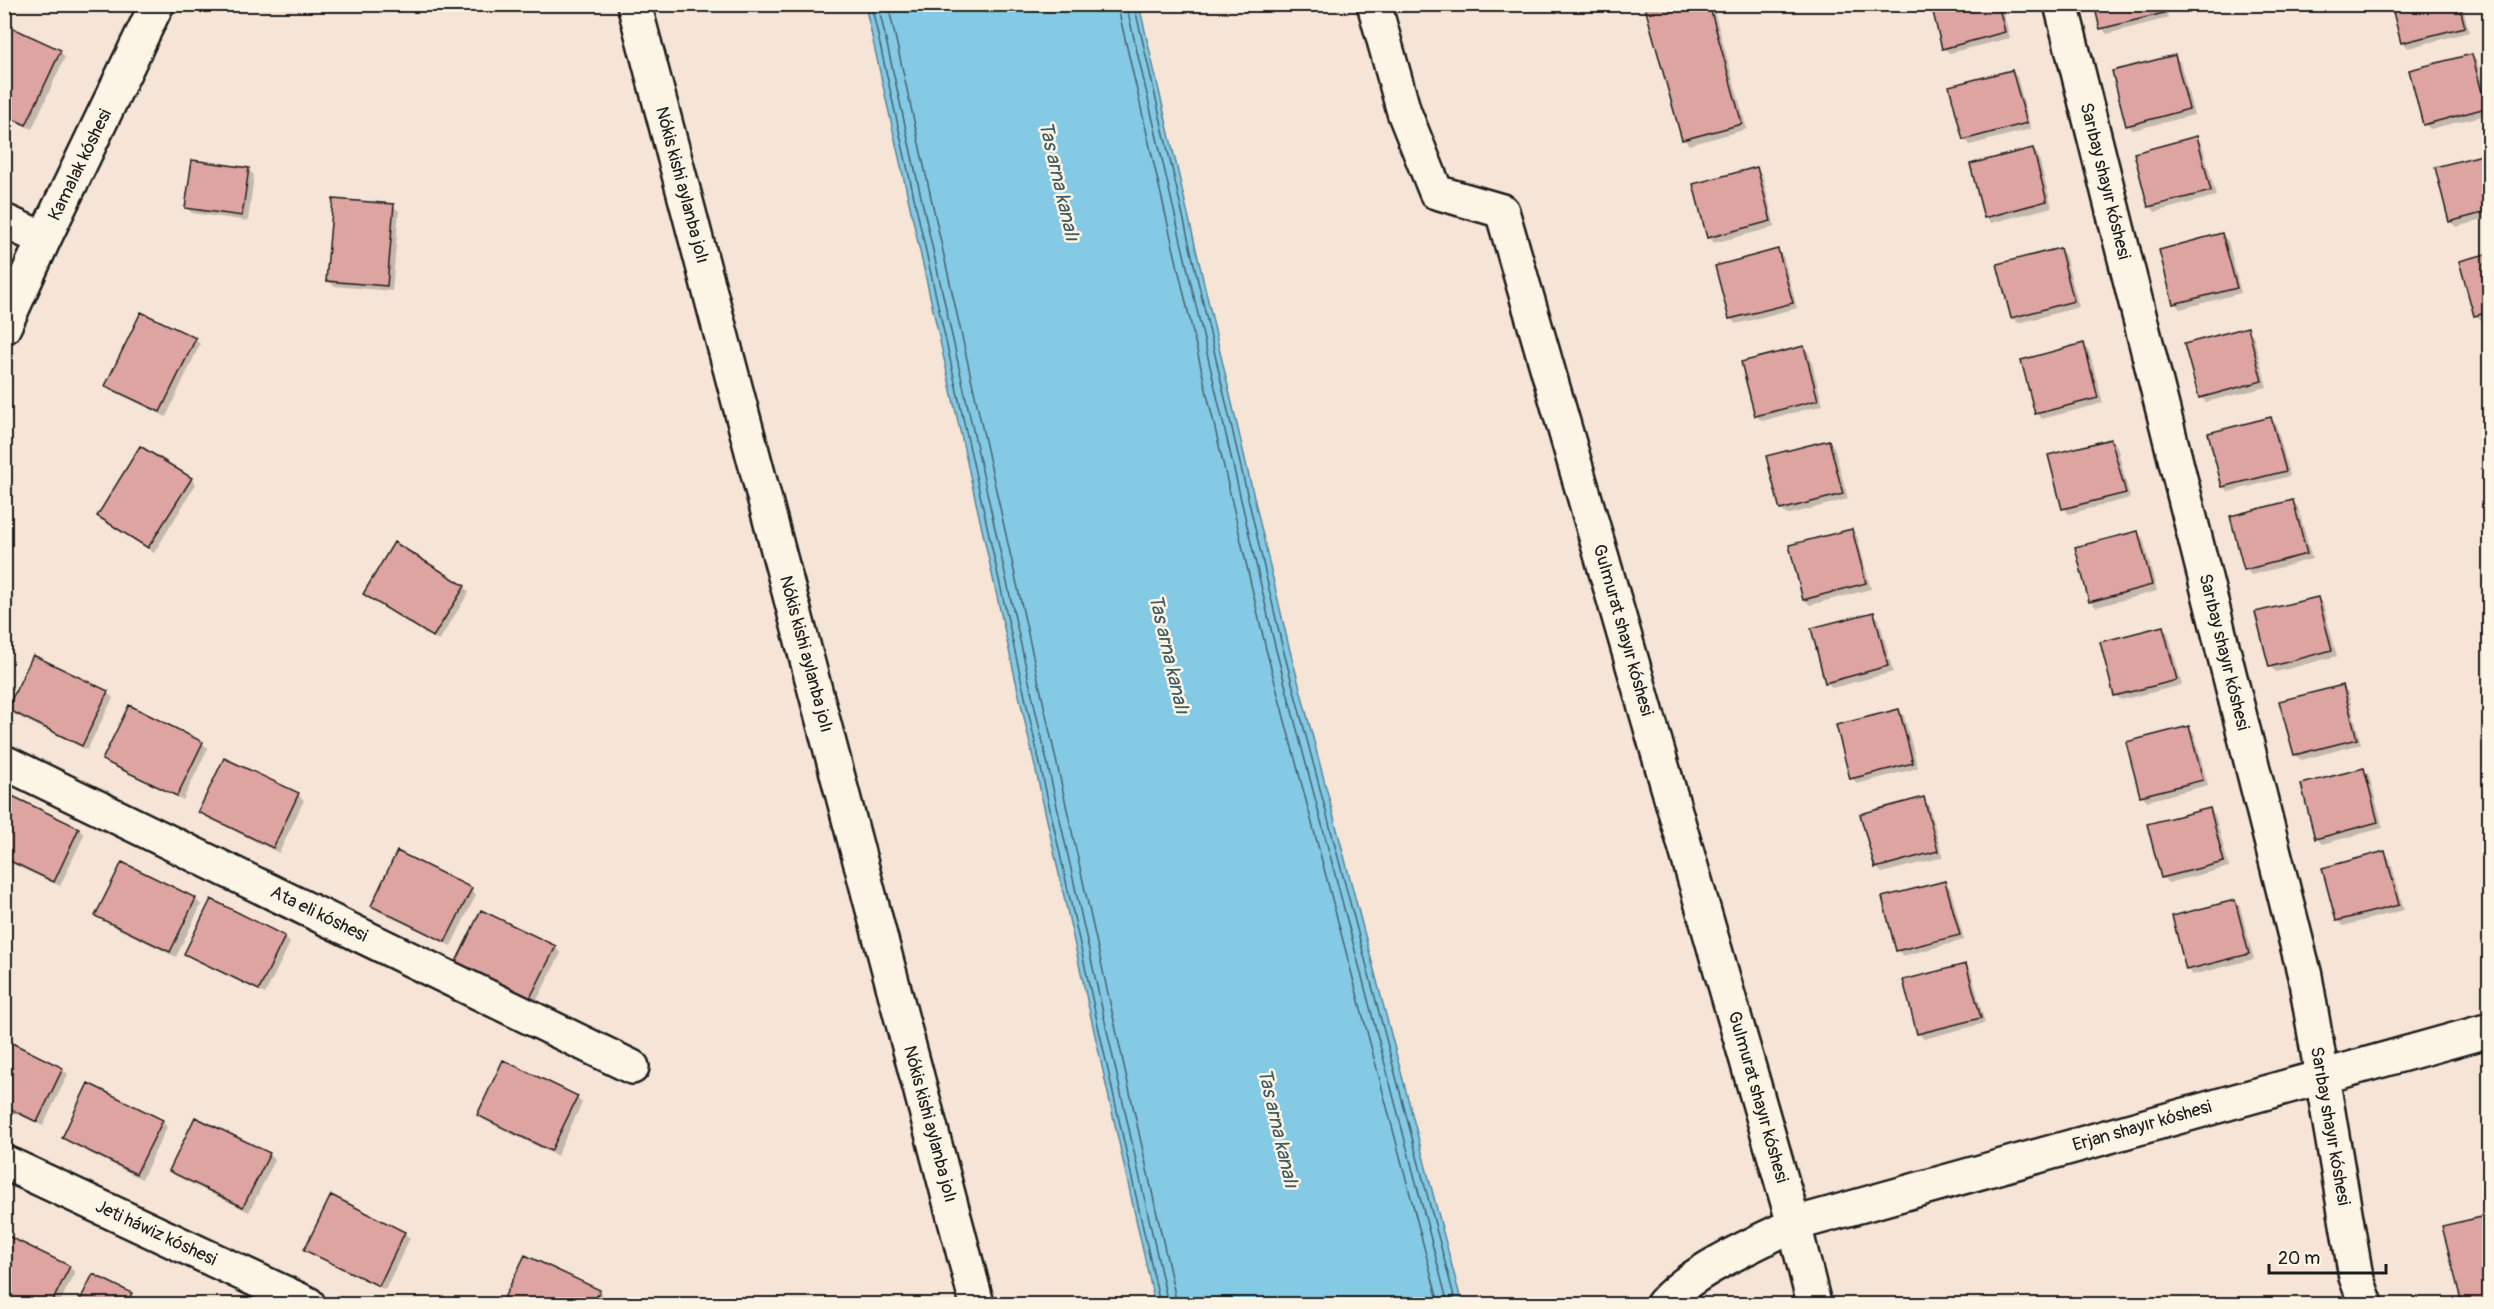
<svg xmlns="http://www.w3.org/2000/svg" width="2494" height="1309" viewBox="0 0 2494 1309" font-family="Pangolin,sans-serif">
  <rect width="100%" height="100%" fill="#f6e5d7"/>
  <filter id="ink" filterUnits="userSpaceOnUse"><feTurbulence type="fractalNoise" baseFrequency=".0167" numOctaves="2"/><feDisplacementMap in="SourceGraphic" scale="12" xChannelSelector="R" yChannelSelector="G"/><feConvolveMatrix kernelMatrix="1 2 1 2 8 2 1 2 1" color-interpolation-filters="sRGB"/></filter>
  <g filter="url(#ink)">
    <!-- water -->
    <path fill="#84cae5" stroke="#5a8495" stroke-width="1.5" d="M 865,5 L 1139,5 L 1288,643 L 1462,1304 L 1155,1304 Z"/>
    <!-- shadow -->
    <path fill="#0003" d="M 75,4 L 93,4 L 90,11 Z
      M 316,4 L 331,4 L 329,10 Z
      M 1646,4 L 1712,4 L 1747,129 L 1689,145 L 1684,139 Z
      M 1932,4 L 2001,4 L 2010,38 L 1949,53 L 1944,48 Z
      M 2096,4 L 2165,4 L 2168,18 L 2107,34 L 2102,28 Z
      M 2393,4 L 2462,4 L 2469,32 L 2408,48 L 2403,42 Z
      M 7,27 L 60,51 L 65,57 L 32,129 L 4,117 L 4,31 Z
      M 2472,56 L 2477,61 L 2490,114 L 2430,129 L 2425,124 Z
      M 2175,57 L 2180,62 L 2194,115 L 2133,130 L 2128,125 Z
      M 2012,71 L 2017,77 L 2031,129 L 1970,145 L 1965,139 Z
      M 2197,138 L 2202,144 L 2216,196 L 2155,212 L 2150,206 Z
      M 2032,149 L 2038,155 L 2052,207 L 1991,223 L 1986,217 Z
      M 2490,155 L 2490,218 L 2456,227 L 2450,221 Z
      M 1756,169 L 1762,174 L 1775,227 L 1714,243 L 1709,237 Z
      M 248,170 L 254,175 L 248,221 L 192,213 L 187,208 Z
      M 393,206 L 399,211 L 392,291 L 334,286 L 328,280 Z
      M 2222,235 L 2228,241 L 2241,293 L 2180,309 L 2175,303 Z
      M 2059,249 L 2065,255 L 2079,307 L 2018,323 L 2013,317 Z
      M 1778,251 L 1783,256 L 1797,308 L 1736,324 L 1730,318 Z
      M 2490,255 L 2490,318 L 2481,320 L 2475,315 Z
      M 2247,329 L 2253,335 L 2267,387 L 2206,402 L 2200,397 Z
      M 195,339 L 200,344 L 166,417 L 113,391 L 107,386 Z
      M 2084,345 L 2089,351 L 2103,403 L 2042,419 L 2037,413 Z
      M 1803,347 L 1809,353 L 1823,405 L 1762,421 L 1756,416 Z
      M 2490,351 L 2490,370 L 2485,352 Z
      M 2271,419 L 2276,424 L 2290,476 L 2229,492 L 2223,486 Z
      M 2111,440 L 2117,446 L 2130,498 L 2069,514 L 2064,508 Z
      M 1828,441 L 1834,447 L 1848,499 L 1787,515 L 1781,510 Z
      M 191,479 L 196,484 L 154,553 L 99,516 Z
      M 2292,501 L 2298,507 L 2312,559 L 2251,575 L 2246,569 Z
      M 1852,531 L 1857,536 L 1871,589 L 1810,605 L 1804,599 Z
      M 2137,533 L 2143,538 L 2157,591 L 2096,607 L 2090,601 Z
      M 464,587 L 469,592 L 439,641 L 364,594 Z
      M 2317,598 L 2323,604 L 2337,656 L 2276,672 L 2270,666 Z
      M 1874,614 L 1879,619 L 1893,672 L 1832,688 L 1827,682 Z
      M 2162,627 L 2168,633 L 2182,685 L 2121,700 L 2115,695 Z
      M 2342,686 L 2348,692 L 2361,744 L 2301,760 L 2295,755 Z
      M 107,692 L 113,698 L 87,750 L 15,715 L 9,709 Z
      M 1899,710 L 1904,716 L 1918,768 L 1857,784 L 1852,778 Z
      M 2188,728 L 2194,733 L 2208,785 L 2147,801 L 2142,795 Z
      M 202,743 L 208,748 L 183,800 L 110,765 L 104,760 Z
      M 2363,770 L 2369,775 L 2383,828 L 2322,844 L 2316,838 Z
      M 4,794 L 79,829 L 84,835 L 60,886 L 4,860 Z
      M 298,795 L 304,800 L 279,853 L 206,817 L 200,811 Z
      M 1923,799 L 1929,805 L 1943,857 L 1882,873 L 1876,867 Z
      M 2210,809 L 2215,815 L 2229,867 L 2168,883 L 2163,877 Z
      M 2385,853 L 2390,859 L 2404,910 L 2343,926 L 2338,921 L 2324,869 Z
      M 122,864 L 196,899 L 201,905 L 176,957 L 103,921 L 97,916 Z
      M 1945,883 L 1950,888 L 1964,940 L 1903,956 L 1898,950 Z
      M 471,889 L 476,895 L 451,946 L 378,911 L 372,906 Z
      M 212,901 L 285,937 L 290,943 L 265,994 L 192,959 L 186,954 Z
      M 2235,901 L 2240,907 L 2254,959 L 2193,975 L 2188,970 L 2174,917 Z
      M 555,947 L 561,953 L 535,1004 L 462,969 Z
      M 1966,965 L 1971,971 L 1985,1023 L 1924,1039 L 1919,1034 Z
      M 4,1041 L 62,1069 L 68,1074 L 43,1126 L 4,1108 Z
      M 577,1098 L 582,1103 L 557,1156 L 484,1120 L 479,1114 Z
      M 162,1121 L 167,1127 L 142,1179 L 69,1143 L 63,1138 Z
      M 269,1154 L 275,1160 L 249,1212 L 176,1176 L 171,1171 Z
      M 404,1233 L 410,1238 L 385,1290 L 312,1255 L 306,1250 Z
      M 4,1236 L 69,1267 L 75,1272 L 59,1304 L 4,1303 Z
      M 526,1257 L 599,1292 L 605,1297 L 601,1304 L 503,1304 Z
      M 94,1276 L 131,1295 L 136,1300 L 134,1304 L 80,1304 Z"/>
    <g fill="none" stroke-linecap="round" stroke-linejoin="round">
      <!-- shore -->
      <path stroke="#46626c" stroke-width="1.5" d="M 871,4 L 1160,1304
        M 878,4 L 1168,1304
        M 888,4 L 1177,1304
        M 1117,4 L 1266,649 L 1439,1304
        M 1126,4 L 1275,646 L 1448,1304
        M 1134,4 L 1282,645 L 1456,1304"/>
    </g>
    <!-- building -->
    <path fill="#dea4a1" stroke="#1c1c1c" stroke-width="1.5" d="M 1644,4 L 1709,4 L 1742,124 L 1682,140 Z
      M 1931,4 L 1998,4 L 2005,32 L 1942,49 Z
      M 2094,4 L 2161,4 L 2164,13 L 2100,29 Z
      M 2391,4 L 2459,4 L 2465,27 L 2401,43 Z
      M 6,25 L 61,50 L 26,125 L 4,115 Z
      M 2472,54 L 2486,108 L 2423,125 L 2409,70 Z
      M 2175,55 L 2189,109 L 2126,126 L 2112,71 Z
      M 2012,70 L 2027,123 L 1963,140 L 1949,86 Z
      M 2197,136 L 2211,191 L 2148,207 L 2134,153 Z
      M 2033,148 L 2047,201 L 1984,218 L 1970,164 Z
      M 2490,153 L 2490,211 L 2449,222 L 2435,167 Z
      M 192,160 L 249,168 L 242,216 L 185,208 Z
      M 1757,167 L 1771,221 L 1707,238 L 1693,184 Z
      M 333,199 L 394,204 L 387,286 L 326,281 Z
      M 2222,233 L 2237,288 L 2173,304 L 2159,250 Z
      M 2060,248 L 2074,301 L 2011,318 L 1997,264 Z
      M 1778,249 L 1793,303 L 1729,319 L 1715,266 Z
      M 2490,253 L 2490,312 L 2474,316 L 2459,261 Z
      M 141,312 L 196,338 L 160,412 L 105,386 Z
      M 2248,327 L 2262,381 L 2199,398 L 2184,344 Z
      M 2084,343 L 2098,398 L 2035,414 L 2021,360 Z
      M 1804,346 L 1818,400 L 1755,416 L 1741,362 Z
      M 2271,417 L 2286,471 L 2222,487 L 2208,433 Z
      M 2111,439 L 2126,493 L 2062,509 L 2048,455 Z
      M 1829,440 L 1843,494 L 1780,510 L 1766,456 Z
      M 140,446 L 192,478 L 148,548 L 97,516 Z
      M 2293,500 L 2307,554 L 2244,570 L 2230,516 Z
      M 1852,529 L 1866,583 L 1803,600 L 1789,545 Z
      M 2138,531 L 2152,585 L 2089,602 L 2075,547 Z
      M 394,542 L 465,586 L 433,637 L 363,594 Z
      M 2318,597 L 2332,650 L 2269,667 L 2255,612 Z
      M 1874,612 L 1888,666 L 1825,683 L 1811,628 Z
      M 2163,626 L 2177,680 L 2114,696 L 2100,642 Z
      M 33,655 L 108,691 L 82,746 L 7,709 Z
      M 2343,685 L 2357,739 L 2294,755 L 2279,701 Z
      M 129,705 L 203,742 L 177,796 L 102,760 Z
      M 1899,709 L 1913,763 L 1850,779 L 1836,725 Z
      M 2189,726 L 2203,780 L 2140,796 L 2126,742 Z
      M 224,758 L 299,793 L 273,848 L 198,812 Z
      M 2364,768 L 2378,822 L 2315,839 L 2301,784 Z
      M 4,792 L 79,828 L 54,882 L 4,858 Z
      M 1924,797 L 1938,851 L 1875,868 L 1860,814 Z
      M 2210,808 L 2224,862 L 2161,878 L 2147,824 Z
      M 397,851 L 472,888 L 445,942 L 371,906 Z
      M 2385,851 L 2399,905 L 2336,921 L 2322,868 Z
      M 122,862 L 196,898 L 170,952 L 95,916 Z
      M 1945,881 L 1960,935 L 1896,951 L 1882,897 Z
      M 211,899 L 285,936 L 259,990 L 184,954 Z
      M 2235,900 L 2249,954 L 2186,970 L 2172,916 Z
      M 481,910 L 556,946 L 529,1000 L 455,964 Z
      M 1966,964 L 1981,1018 L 1917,1034 L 1903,980 Z
      M 4,1039 L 63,1068 L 37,1122 L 4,1106 Z
      M 503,1060 L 578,1096 L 551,1151 L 477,1115 Z
      M 88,1083 L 163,1120 L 136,1174 L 62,1138 Z
      M 195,1117 L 270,1153 L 243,1207 L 169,1171 Z
      M 331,1195 L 405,1232 L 379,1286 L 304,1250 Z
      M 2490,1215 L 2490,1304 L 2462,1304 L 2442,1226 Z
      M 4,1234 L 70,1266 L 51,1304 L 12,1304 L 4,1301 Z
      M 525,1255 L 600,1290 L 593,1304 L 501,1304 Z
      M 93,1274 L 132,1293 L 126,1304 L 78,1304 Z"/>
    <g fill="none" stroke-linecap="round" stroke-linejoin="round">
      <!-- minor casing -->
      <g stroke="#1c1c1c" stroke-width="38">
        <path id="minor" d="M 1374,4 L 1404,112 L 1436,192 L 1502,211 L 1794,1224 L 1814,1304
          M 2061,4 L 2305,976 L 2356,1277 L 2366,1304
          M 4,221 L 44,239
          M 4,327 L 44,239 L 157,4
          M 4,762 L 632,1067
          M 4,1162 L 308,1304
          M 1663,1304 C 1692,1270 1754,1245 1794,1224 L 2490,1030"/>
      </g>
      <!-- major casing -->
      <g stroke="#1c1c1c" stroke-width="38">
        <path id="major" d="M 634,4 L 977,1304"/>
      </g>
      <!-- minor -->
      <use href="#minor" stroke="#fcf5e5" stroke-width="33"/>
      <!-- major -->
      <use href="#major" stroke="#fcf5e5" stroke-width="33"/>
    </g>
  </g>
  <g text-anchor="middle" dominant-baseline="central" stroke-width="5" stroke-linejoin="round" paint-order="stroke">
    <!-- street labels -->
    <g font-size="18" fill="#1c1c1c" stroke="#fcf5e5">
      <text transform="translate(80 165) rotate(-64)">Kamalak kóshesi</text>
      <text transform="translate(2105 181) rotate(76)">Sarıbay shayır kóshesi</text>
      <text transform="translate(682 185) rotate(75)">Nókis kishi aylanba jolı</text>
      <text transform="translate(1623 630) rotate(74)">Gulmurat shayır kóshesi</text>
      <text transform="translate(2224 652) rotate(76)">Sarıbay shayır kóshesi</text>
      <text transform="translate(806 654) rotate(75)">Nókis kishi aylanba jolı</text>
      <text transform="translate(319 914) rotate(26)">Ata eli kóshesi</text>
      <text transform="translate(1758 1097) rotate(74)">Gulmurat shayır kóshesi</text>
      <text transform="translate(930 1124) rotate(75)">Nókis kishi aylanba jolı</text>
      <text transform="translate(2142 1126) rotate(-16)">Erjan shayır kóshesi</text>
      <text transform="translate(2330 1126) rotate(80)">Sarıbay shayır kóshesi</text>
      <text transform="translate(156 1233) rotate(25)">Jeti háwiz kóshesi</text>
    </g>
    <!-- water labels -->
    <g font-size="20" font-style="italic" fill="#405962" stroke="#fcf5e5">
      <text transform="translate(1059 181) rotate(77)">Tas arna kanalı</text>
      <text transform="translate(1169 654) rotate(77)">Tas arna kanalı</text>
      <text transform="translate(1278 1128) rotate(77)">Tas arna kanalı</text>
    </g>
  </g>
  <!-- margin -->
  <rect width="2494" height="1309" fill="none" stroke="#fcf5e5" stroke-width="24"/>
  <rect x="12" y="12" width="2470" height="1285" fill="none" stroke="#1c1c1c" stroke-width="2" filter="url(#ink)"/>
  <!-- scale -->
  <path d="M2269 1264v9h117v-9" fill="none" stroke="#1c1c1c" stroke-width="3"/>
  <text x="2278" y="1264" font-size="18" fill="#1c1c1c" stroke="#fcf5e5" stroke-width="4.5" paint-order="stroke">20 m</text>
</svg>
